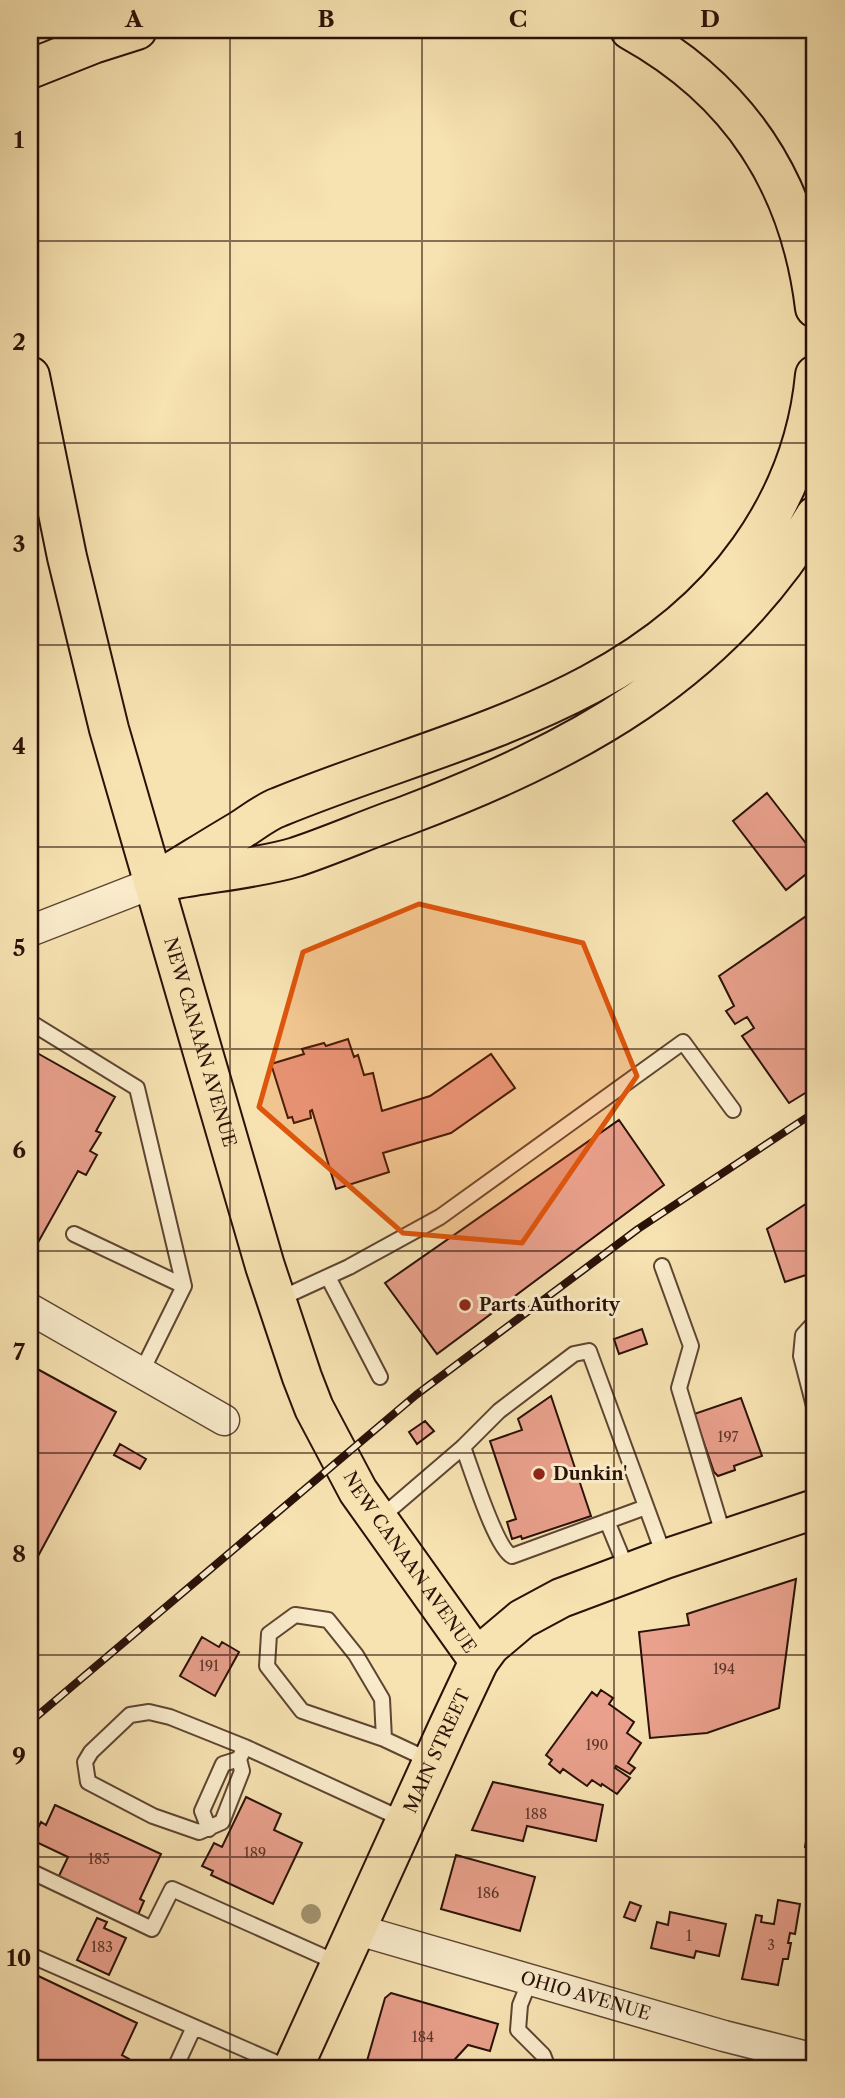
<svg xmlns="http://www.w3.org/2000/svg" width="845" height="2098" viewBox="0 0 845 2098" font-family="'Libre Caslon Text',serif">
  <rect width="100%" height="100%" fill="#f7e2b1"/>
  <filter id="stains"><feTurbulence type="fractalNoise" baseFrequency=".00286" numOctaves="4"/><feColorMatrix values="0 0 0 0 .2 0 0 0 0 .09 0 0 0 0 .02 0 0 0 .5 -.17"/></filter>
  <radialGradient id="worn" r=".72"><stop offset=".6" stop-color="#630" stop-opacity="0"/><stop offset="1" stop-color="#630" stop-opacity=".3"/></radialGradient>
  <!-- building -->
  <path fill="#e9a08c" stroke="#2a1108" stroke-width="2" d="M 767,793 L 815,855 L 815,867 L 786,890 L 733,821 Z
    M 815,910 L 815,1087 L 789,1103 L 742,1036 L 754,1028 L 747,1017 L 735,1024 L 726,1011 L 734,1006 L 719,976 Z
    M 348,1039 L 354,1057 L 358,1055 L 364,1075 L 373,1073 L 382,1111 L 430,1096 L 491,1054 L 515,1088 L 451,1133 L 383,1153 L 389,1172 L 336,1189 L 312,1110 L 310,1111 L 311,1118 L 294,1123 L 292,1117 L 288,1118 L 271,1064 L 304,1054 L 302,1049 L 324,1043 L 326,1046 Z
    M 30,1049 L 115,1097 L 96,1131 L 101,1133 L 90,1151 L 97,1155 L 86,1175 L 78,1171 L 31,1255 Z
    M 619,1120 L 664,1185 L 437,1354 L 385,1283 Z
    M 815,1198 L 815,1272 L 785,1282 L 767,1229 Z
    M 642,1329 L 647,1344 L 619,1354 L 614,1339 Z
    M 30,1365 L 116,1412 L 30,1571 Z
    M 551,1396 L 591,1516 L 522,1539 L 521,1536 L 512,1539 L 507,1522 L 516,1519 L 490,1441 L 522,1430 L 518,1419 Z
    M 741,1398 L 762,1456 L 734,1466 L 735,1470 L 718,1476 L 714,1472 L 694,1414 Z
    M 425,1421 L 434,1431 L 417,1444 L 409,1432 Z
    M 120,1444 L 146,1459 L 140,1469 L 114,1455 Z
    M 796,1579 L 779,1708 L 707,1733 L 650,1738 L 639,1632 L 689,1625 L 687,1614 Z
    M 202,1637 L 219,1647 L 222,1642 L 239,1652 L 215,1696 L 180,1676 Z
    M 601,1690 L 613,1698 L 609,1704 L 634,1722 L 627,1733 L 641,1743 L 628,1763 L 635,1768 L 630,1774 L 616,1766 L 615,1768 L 630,1778 L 617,1794 L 602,1784 L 601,1786 L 592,1780 L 587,1786 L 563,1769 L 560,1773 L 549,1764 L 552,1760 L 546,1755 L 592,1692 L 597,1696 Z
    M 493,1782 L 603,1805 L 596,1841 L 527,1826 L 523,1841 L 472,1830 Z
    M 811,1794 L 815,1795 L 815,1830 L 809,1828 L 811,1818 L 806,1818 Z
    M 246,1797 L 281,1814 L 274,1830 L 302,1843 L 273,1904 L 211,1875 L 213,1871 L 202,1866 L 214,1843 L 222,1847 Z
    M 55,1805 L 161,1854 L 140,1899 L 144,1901 L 138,1915 L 58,1878 L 68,1857 L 32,1840 L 41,1822 L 46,1825 Z
    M 808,1831 L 815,1832 L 815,1849 L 805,1847 Z
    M 456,1855 L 535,1877 L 520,1931 L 441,1909 Z
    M 778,1900 L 800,1904 L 795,1934 L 790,1933 L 788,1943 L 791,1943 L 788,1959 L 783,1959 L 778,1985 L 742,1979 L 756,1915 L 762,1916 L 761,1922 L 774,1924 Z
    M 630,1902 L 641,1906 L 635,1921 L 624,1917 Z
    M 670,1912 L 726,1924 L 719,1956 L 696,1951 L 694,1958 L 651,1948 L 657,1922 L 668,1925 Z
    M 97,1918 L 107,1922 L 104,1928 L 126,1938 L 109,1975 L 77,1960 Z
    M 815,1944 L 815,1994 L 806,1992 Z
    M 30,1972 L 137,2023 L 122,2055 L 129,2059 L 125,2068 L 30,2068 Z
    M 391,1993 L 498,2024 L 490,2051 L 468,2045 L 447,2068 L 438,2068 L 433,2063 L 423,2068 L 365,2068 L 385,1998 Z"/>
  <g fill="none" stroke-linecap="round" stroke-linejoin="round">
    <!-- service casing -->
    <g stroke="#5d4532" stroke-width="18">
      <path id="service" d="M 30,1022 L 137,1088 L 184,1286 L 141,1373
        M 74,1234 L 184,1286
        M 662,1266 L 691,1346 L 679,1388 L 724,1537
        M 328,1277 L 380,1377
        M 277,1300 L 349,1267 L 440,1217 L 683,1042 L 733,1110
        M 815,1322 L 803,1335 L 801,1356 L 815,1410
        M 463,1447 C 471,1468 496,1549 512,1556 L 646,1507
        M 379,1519 L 463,1447 L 499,1411 L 574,1354 L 589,1351 L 665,1558
        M 607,1521 L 628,1572
        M 384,1739 L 382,1699 L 356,1655 L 328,1620 L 295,1615 L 269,1634 L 267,1666 L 302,1711 L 384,1739 L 431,1761
        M 245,1747 L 239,1759 L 242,1771 L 222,1822 L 199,1832 L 153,1816 L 88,1782 L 85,1762 L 91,1752 L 130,1715 L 149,1712 L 170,1717 L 245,1747 L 404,1820
        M 209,1829 L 202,1811 L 223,1764 L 239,1759
        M 30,1871 L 152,1929 L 172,1889 L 340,1964
        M 30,1955 L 288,2068
        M 530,1980 L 520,2005 L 518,2030 L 543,2055 L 548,2068
        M 175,2068 L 194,2027"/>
    </g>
    <!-- minor casing -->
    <g stroke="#5d4532" stroke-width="33">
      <g id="minor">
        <path d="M 30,931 L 153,883"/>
        <path d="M 30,1309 L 224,1420"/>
        <path id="s1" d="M 355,1929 L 724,2036 L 815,2059"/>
      </g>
    </g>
    <!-- primary casing -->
    <g stroke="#2a1108" stroke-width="42">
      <g id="primary">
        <path id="s2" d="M 30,376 L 67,557 L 109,729 L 265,1266 L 302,1377 L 314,1408 L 358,1491 L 479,1661"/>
        <path id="s3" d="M 293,2068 L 448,1727 L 479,1661 L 490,1646 L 522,1619 L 561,1598 L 665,1559 L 815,1509"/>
      </g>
    </g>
    <!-- motorway casing -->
    <g stroke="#2a1108" stroke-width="42">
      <path id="motorway" d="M 630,30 C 740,91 800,184 815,308
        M 30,69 L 93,44 L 137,30
        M 176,879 C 213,872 260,868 296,857 C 332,845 368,829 405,816 C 573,752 719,676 815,516
        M 153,883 C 182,866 210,848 239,831 C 252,823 265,812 279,807 C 444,739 639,705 749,550 C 786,498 809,439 815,375"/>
    </g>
    <!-- service -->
    <use href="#service" stroke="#faeccc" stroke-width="14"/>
    <!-- minor -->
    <use href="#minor" stroke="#faeccc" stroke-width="30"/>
    <!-- primary -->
    <use href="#primary" stroke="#f7e2b1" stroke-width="38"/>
    <!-- motorway -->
    <use href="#motorway" stroke="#f7e2b1" stroke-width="38"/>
    <!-- rail casing -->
    <g stroke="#2a1108" stroke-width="8">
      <path id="rail" d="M 30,1722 L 416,1395 L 638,1229 L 815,1112"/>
    </g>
    <!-- rail -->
    <use href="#rail" stroke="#faeccc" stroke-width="5" stroke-dasharray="16" stroke-linecap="butt"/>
  </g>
  <!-- trees -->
  <circle fill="#a2926e" cx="311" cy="1914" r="10"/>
  <!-- marked area -->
  <path fill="#de550c" fill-opacity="0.2" stroke="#de550c" stroke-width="5" stroke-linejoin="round" d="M 419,904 L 583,943 L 637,1076 L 522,1243 L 403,1233 L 259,1107 L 303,952 Z"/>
  <!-- grid -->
  <path fill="none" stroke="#2a1108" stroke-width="2" stroke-opacity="0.55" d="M 230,30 L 230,2068M 422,30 L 422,2068M 614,30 L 614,2068M 30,241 L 815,241M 30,443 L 815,443M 30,645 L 815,645M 30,847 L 815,847M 30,1049 L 815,1049M 30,1251 L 815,1251M 30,1453 L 815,1453M 30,1655 L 815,1655M 30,1857 L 815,1857"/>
  <!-- markers -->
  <g fill="#8f2418" stroke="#faeccc" stroke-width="2.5">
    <circle cx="465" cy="1305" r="7"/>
    <circle cx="539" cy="1474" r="7"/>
  </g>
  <g text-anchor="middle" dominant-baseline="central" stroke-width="6" stroke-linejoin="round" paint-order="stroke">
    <!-- number labels -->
    <g font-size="14" fill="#5a3529">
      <text x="728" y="1437">197</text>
      <text x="209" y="1666">191</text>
      <text x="724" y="1669">194</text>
      <text x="597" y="1745">190</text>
      <text x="536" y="1814">188</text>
      <text x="255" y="1853">189</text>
      <text x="99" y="1859">185</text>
      <text x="488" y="1893">186</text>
      <text x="689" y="1936">1</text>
      <text x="771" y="1945">3</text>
      <text x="102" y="1947">183</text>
      <text x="423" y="2037">184</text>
    </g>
    <!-- street labels -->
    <g font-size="18" fill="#2a1108" stroke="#faeccc">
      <text stroke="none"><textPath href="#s2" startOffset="688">NEW CANAAN AVENUE</textPath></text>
      <text stroke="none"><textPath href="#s2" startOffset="1253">NEW CANAAN AVENUE</textPath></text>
      <text stroke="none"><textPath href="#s3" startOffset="348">MAIN STREET</textPath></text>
      <text stroke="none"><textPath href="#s1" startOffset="240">OHIO AVENUE</textPath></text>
    </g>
    <!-- poi labels -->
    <g font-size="18" font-weight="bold" fill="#2a1108" stroke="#faeccc" text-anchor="start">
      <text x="479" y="1305">Parts Authority</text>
      <text x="553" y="1474">Dunkin'</text>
    </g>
  </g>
  <!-- margin -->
  <rect width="845" height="2098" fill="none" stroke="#f7e2b1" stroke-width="77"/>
  <rect x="38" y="38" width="768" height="2022" fill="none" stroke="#2a1108" stroke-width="2.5"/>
  <g font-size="23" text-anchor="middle" font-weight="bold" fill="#2a1108">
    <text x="134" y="27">A</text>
    <text x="326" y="27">B</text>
    <text x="518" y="27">C</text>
    <text x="710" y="27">D</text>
    <text x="19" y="148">1</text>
    <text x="19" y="350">2</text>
    <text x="19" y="552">3</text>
    <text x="19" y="754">4</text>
    <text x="19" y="956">5</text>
    <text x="19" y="1158">6</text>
    <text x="19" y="1360">7</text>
    <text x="19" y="1562">8</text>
    <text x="19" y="1764">9</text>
    <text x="19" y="1966">10</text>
  </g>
  <rect width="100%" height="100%" filter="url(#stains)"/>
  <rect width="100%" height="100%" fill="url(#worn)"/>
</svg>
